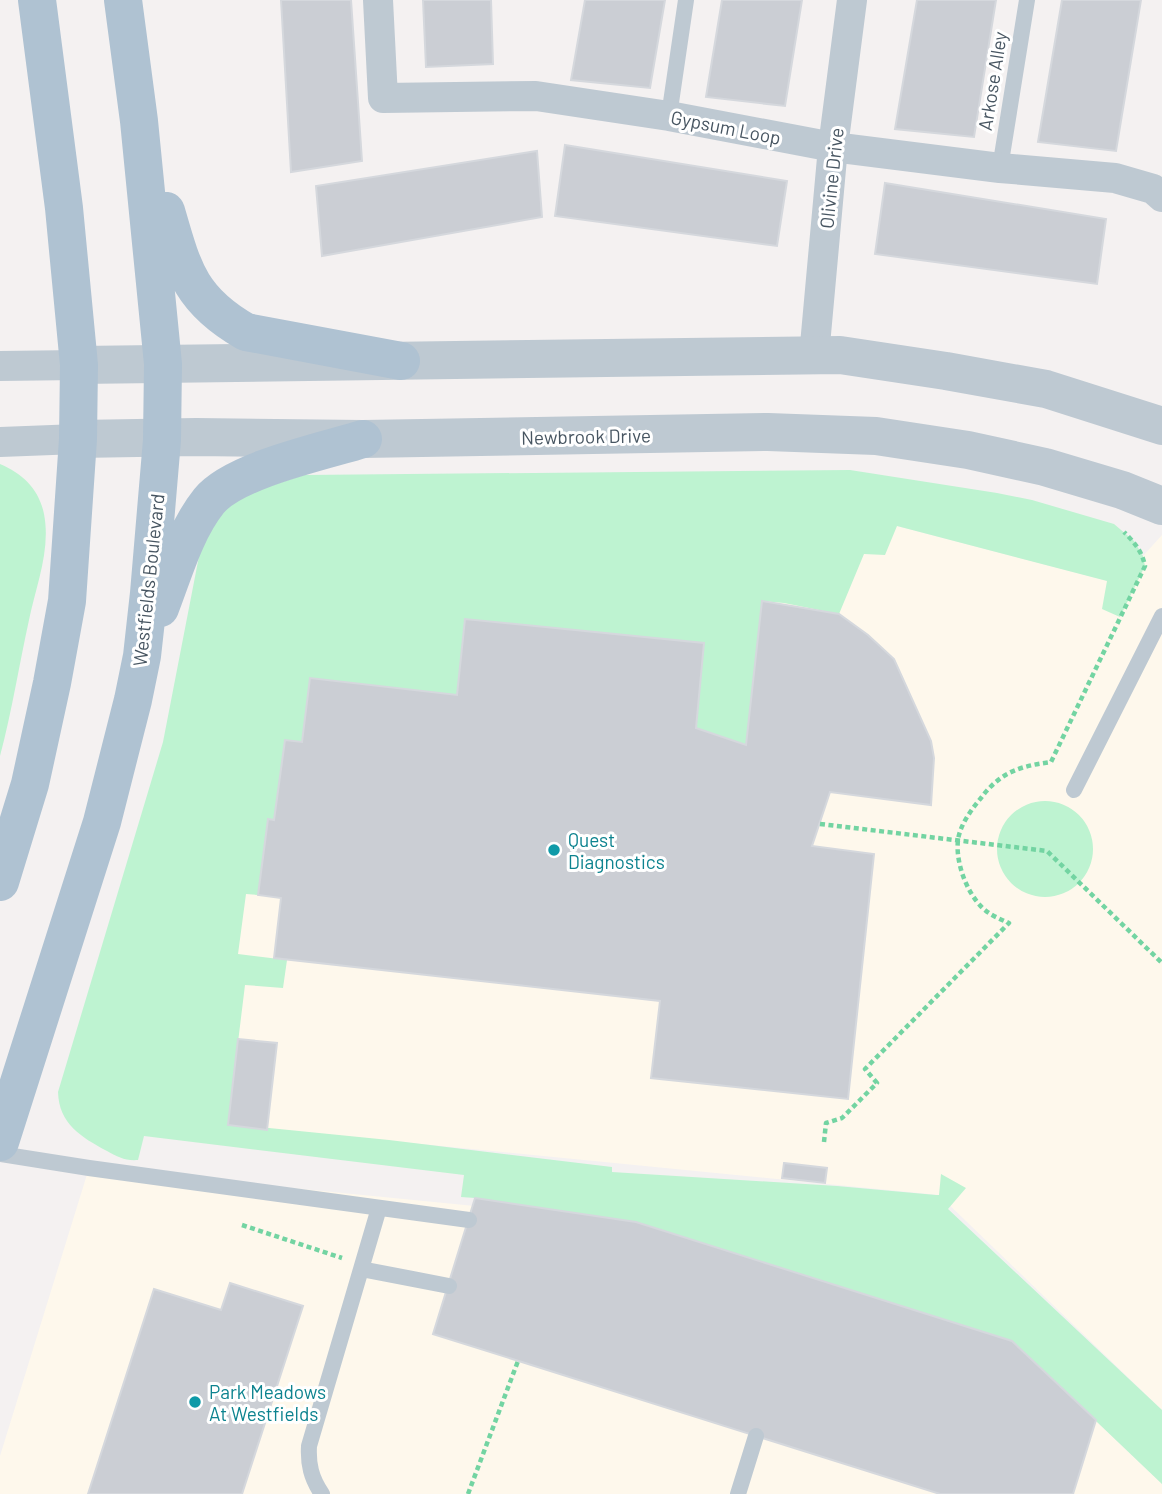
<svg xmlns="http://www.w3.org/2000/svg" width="1162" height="1494" viewBox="0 0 1162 1494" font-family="Barlow,sans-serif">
  <rect width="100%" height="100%" fill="#f4f1f1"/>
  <!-- commercial -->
  <path fill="#fef8ec" d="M 897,526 L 1108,581 L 1120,617 L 1143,556 L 1162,535 L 1162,1410 L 939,1195 L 228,1125 L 249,586 Z
    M 89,1168 L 636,1222 L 1012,1341 L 1162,1484 L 1162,1494 L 0,1494 L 0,1456 Z"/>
  <!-- green -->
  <path fill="#bef3d1" d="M 0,464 C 23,474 39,489 44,514 C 51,550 36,586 29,620 C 19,665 12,711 0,756 Z
    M 850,470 L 997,493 L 1032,500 L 1114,524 L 1134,541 L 1143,556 L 1145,566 L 1120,617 L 1102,609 L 1107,581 L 897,526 L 885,555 L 864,554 L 839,614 L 784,603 L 762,601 L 746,745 L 696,728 L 704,643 L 466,619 L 457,695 L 310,678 L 302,742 L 285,740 L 274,820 L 268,820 L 258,895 L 246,894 L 238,954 L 287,960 L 283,988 L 245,985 L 228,1124 L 389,1140 L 612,1167 L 612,1172 L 837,1186 L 936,1195 L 939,1195 L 941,1174 L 966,1188 L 948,1209 L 1162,1410 L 1162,1484 L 1012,1341 L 636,1222 L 475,1198 L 461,1197 L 464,1175 L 144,1136 L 138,1160 C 125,1161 118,1157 107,1151 C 81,1137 59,1124 58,1092 L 163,742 L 200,551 L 207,533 L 232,498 L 304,475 Z
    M997 849a48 48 0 1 1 96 0a48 48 0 1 1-96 0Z"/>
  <!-- building -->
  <path fill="#cbced4" stroke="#d5d8dd" stroke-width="2" d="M 281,0 L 351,0 L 362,161 L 291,172 Z
    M 423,0 L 491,0 L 493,64 L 426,67 Z
    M 585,0 L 665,0 L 650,88 L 571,80 Z
    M 722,0 L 802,0 L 785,106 L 706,97 Z
    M 917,0 L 996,0 L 974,137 L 895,129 Z
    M 1062,0 L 1141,0 L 1116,151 L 1038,142 Z
    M 565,145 L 787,181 L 777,246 L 555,216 Z
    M 537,151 L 542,217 L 322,256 L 316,186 Z
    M 885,183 L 1106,219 L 1097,284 L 875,254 Z
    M 762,601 L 839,614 L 868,635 L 894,659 L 931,741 L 934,758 L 931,805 L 830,792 L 812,846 L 874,854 L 848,1099 L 651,1078 L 660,1001 L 274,958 L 281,898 L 258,895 L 268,819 L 274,820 L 285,740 L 302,742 L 310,678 L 457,695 L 465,619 L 704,643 L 696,728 L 746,745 Z
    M 238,1039 L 277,1043 L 267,1130 L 228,1125 Z
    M 784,1163 L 827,1168 L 825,1183 L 782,1178 Z
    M 475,1198 L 636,1222 L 1012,1341 L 1096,1420 L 1073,1494 L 940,1494 L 433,1334 Z
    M 230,1283 L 303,1306 L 242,1494 L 88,1494 L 154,1289 L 221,1310 Z"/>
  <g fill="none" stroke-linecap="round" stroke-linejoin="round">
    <!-- path -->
    <path stroke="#73d4a2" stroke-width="4.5" stroke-dasharray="5 3.5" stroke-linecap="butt" d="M 820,824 L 1047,851 L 1162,963
      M 824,1142 L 826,1123 L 842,1118 L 877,1083 L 865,1069 L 1009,923 C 1002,920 995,917 989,913 C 969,900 955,864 958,840 C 960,825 971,810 981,798 C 988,788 999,778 1009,773 C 1023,766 1037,764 1051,762 L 1145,566 C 1142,551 1134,542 1124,532
      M 242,1225 L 342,1258
      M 468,1494 L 518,1361"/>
    <!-- service -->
    <path stroke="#bec9d2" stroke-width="16" d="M 669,116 L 686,0
      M 1000,168 L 1027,0
      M 1074,790 L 1162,616
      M 0,1154 L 89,1168 L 469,1220
      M 361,1269 L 449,1286
      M 322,1494 C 311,1478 308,1464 309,1446 L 379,1208
      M 738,1494 L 756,1436"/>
    <!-- minor -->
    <path stroke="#bec9d2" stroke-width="30" d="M 378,0 L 383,98 L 536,96 L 669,116 L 833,147 L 1000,168 L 1115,178 L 1153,189 L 1162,197
      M 814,356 L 833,147 L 852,0
      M 0,366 L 79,365
      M 0,442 L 78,439"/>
    <!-- tertiary -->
    <path stroke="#bec9d2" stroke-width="38" d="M 79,365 L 840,355 L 946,371 L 1046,389 L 1162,426
      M 78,439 L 196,437 L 363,439 L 768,432 L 876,436 L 968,450 L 1045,467 L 1122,490 L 1162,506"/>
    <!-- primary -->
    <path stroke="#afc2d2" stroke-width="38" d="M 166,211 C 183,270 190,300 246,332 L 401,361
      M 160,608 C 174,572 185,531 209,501 C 234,470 324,451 363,439
      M 0,882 L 30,784 L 52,683 L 67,601 L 78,439 L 79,365 L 64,208 L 37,0
      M 0,1142 L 102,822 L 133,700 L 142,656 L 149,593 L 162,440 L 163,364 L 139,121 L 123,0"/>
  </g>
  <!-- markers -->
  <g fill="#0f9aa8" stroke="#fff" stroke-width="2.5">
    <circle cx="554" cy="850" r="7"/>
    <circle cx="195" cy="1402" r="7"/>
  </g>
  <g text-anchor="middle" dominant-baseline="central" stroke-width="6" stroke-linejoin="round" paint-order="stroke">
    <!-- street labels -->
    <g font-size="19" fill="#475561" stroke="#fff">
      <text transform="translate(992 81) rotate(-81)">Arkose Alley</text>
      <text transform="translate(726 127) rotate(11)">Gypsum Loop</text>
      <text transform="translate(831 178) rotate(-84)">Olivine Drive</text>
      <text transform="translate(586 436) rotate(-1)">Newbrook Drive</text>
      <text transform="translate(148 580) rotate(-84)">Westfields Boulevard</text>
    </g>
    <!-- culture labels -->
    <g font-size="19" fill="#0d838f" stroke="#fff" text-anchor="start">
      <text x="568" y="839">Quest<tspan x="568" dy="22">Diagnostics</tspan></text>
      <text x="209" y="1391">Park Meadows<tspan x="209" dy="22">At Westfields</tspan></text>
    </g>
  </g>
</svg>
